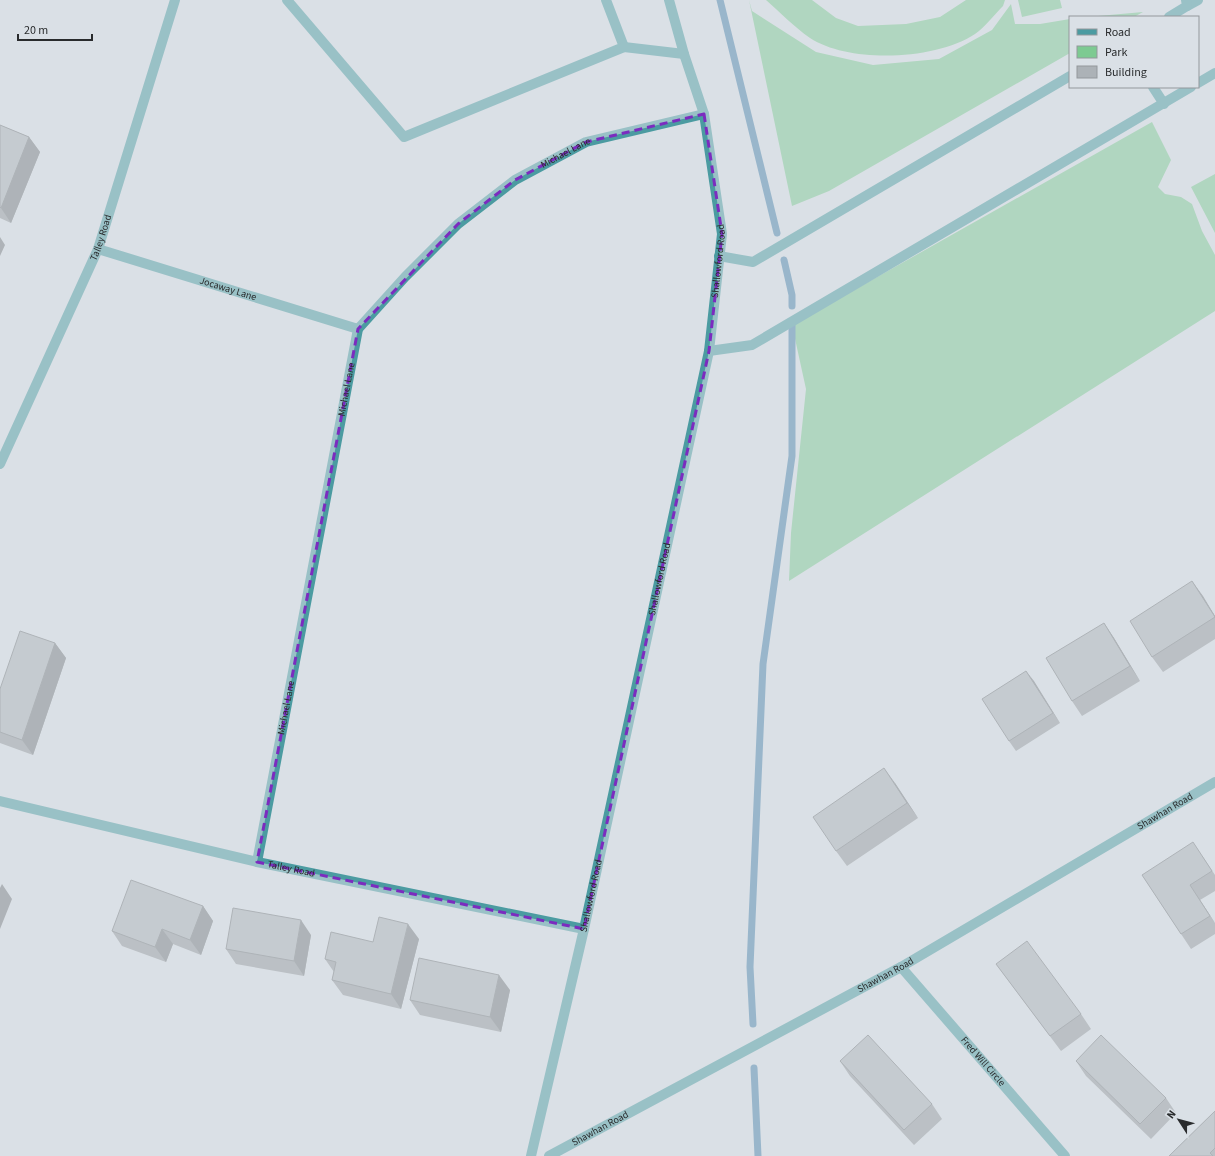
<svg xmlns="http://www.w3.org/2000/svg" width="1215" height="1156" viewBox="0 0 1215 1156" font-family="'Source Sans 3',sans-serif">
  <rect width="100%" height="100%" fill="#dae0e6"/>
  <!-- green -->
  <path fill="#7dca92" d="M 749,0 L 752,11 L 816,52 L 873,65 L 939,59 L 992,30 L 1011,4 L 1015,24 L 1040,24 L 1070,19 L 1070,53 L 829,191 L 792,206 Z
    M 766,0 L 812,0 L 836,18 L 858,26 L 906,24 L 940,17 L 966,0 L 1005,0 L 1003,6 C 994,15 985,27 975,34 C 936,60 850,64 810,38 C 794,27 780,12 766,0 Z
    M 1018,0 L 1060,0 L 1062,8 L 1022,17 Z
    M 1143,12 L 1134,17 L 1087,17 Z
    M 1152,122 L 1171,160 L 1158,187 L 1165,194 L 1181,197 L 1192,204 L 1202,231 L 1215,255 L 1215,311 L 789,581 L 791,533 L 806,389 L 792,325 Z
    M 1215,174 L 1215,233 L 1191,187 Z"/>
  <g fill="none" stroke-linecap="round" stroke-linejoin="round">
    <!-- stream -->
    <path stroke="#4b84ac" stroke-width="7" d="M 720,0 L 777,233
      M 784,260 L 792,295 L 792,306
      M 753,1024 L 750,967 L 763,664 L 792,456 L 792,325
      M 754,1068 L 758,1156"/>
    <!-- minor -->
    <g stroke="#4b9ba1" stroke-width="10">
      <path d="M 287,0 L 404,137 L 624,47 L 606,0"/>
      <path d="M 1187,6 L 1198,0"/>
      <path d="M 1169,17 L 1187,6 L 1186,0"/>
      <path d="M 624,47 L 684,54"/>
      <path d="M 1198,83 L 1215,73"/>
      <path d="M 1153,87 L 1164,104"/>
      <path id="s1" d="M 98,249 L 358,329"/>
      <path d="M 719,256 L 753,262 L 1070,76"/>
      <path d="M 709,351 L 752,345 L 1191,87"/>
      <path id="s2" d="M 0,464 L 98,249 L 175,0"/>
      <path id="s3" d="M 0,801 L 257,862 L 584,929"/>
      <path id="s4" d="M 257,862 L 358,329 L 405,277 L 458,224 L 515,180 L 586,142 L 704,114"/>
      <path id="s5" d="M 901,967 L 1065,1156"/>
      <path id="s6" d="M 531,1156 L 584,929 L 709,351 L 722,234 L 704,114 L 684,54 L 669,0"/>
      <path id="s7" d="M 549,1156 L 901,967 L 1215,782"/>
    </g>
  </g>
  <!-- wall -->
  <path fill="#94999d" d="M 0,125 L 29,137 L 40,152 L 11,223 L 0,218 Z
    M 1192,581 L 1215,616 L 1215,639 L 1163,672 L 1152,657 Z
    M 1104,623 L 1114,638 L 1140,681 L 1082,716 L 1072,701 Z
    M 55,643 L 66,658 L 33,755 L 0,743 L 0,689 Z
    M 1026,671 L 1060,723 L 1016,751 L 1009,741 Z
    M 895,783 L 918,818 L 847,866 L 836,851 Z
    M 1203,857 L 1215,875 L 1215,891 L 1200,900 L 1215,923 L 1215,934 L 1191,949 L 1142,875 Z
    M 203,906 L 213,921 L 201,955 L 173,944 L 166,962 L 122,946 L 112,931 Z
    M 311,935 L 304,976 L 236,964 L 226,949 Z
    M 419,939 L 401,1009 L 343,995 L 332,980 L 334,972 L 325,959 L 373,942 Z
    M 996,964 L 1081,1014 L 1091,1029 L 1061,1051 Z
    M 510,990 L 501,1032 L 420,1015 L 410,1000 Z
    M 840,1061 L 932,1104 L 942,1119 L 914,1145 L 850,1076 Z
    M 1076,1061 L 1166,1098 L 1176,1113 L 1151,1139 L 1086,1076 Z
    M 1215,1111 L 1215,1156 L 1169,1156 Z"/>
  <!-- shaded-wall -->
  <path fill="#787d80" d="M 29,137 L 40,152 L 11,223 L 1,208 Z
    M 0,237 L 5,245 L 0,256 Z
    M 1192,581 L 1203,596 L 1215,616 L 1215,617 Z
    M 1104,623 L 1114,638 L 1140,681 L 1130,666 Z
    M 55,643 L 66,658 L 33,755 L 22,740 Z
    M 1026,671 L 1034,681 L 1060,723 L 1053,713 Z
    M 884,768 L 895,783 L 918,818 L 907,803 Z
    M 2,884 L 12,899 L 0,929 L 0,888 Z
    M 1190,885 L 1200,900 L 1215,923 L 1210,916 Z
    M 203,906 L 213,921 L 201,955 L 190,940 Z
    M 301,920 L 311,935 L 304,976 L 294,961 Z
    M 408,924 L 419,939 L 401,1009 L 391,994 Z
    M 162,929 L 173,944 L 166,962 L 155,947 Z
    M 499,975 L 510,990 L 501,1032 L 490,1017 Z"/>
  <!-- building -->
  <path fill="#acb2b7" stroke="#787d80" d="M 0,125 L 29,137 L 1,208 L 0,207 Z
    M 1192,581 L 1215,617 L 1152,657 L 1130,621 Z
    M 1104,623 L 1130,666 L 1072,701 L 1046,658 Z
    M 20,631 L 55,643 L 22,740 L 0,732 L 0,689 Z
    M 1026,671 L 1053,713 L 1009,741 L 982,699 Z
    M 884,768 L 907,803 L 836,851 L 813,817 Z
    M 1193,842 L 1212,871 L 1190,885 L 1210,916 L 1181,934 L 1142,875 Z
    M 131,880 L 203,906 L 190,940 L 162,929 L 155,947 L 112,931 Z
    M 233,908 L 301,920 L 294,961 L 226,949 Z
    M 379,917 L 408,924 L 391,994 L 332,980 L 336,962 L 325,959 L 331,932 L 373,942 Z
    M 1027,941 L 1081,1014 L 1050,1036 L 996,964 Z
    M 419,958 L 499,975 L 490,1017 L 410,1000 Z
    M 868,1035 L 932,1104 L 904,1130 L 840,1061 Z
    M 1101,1035 L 1166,1098 L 1140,1124 L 1076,1061 Z
    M 1215,1111 L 1215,1148 L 1210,1153 L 1213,1156 L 1169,1156 Z"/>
  <!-- marked area -->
  <path d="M0 0H1215V1156H0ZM 704,114 L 722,234 L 709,351 L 584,929 L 257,862 L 358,329 L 458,224 L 515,180 L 586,142 Z" fill="#dae0e6" fill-opacity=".55" fill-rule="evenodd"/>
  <path fill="none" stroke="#7b2cbf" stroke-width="3" stroke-dasharray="8 5" stroke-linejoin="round" d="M 704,114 L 722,234 L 709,351 L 584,929 L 257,862 L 358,329 L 458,224 L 515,180 L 586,142 Z"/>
  <g text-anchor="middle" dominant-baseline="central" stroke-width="3.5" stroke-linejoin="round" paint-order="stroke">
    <!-- street labels -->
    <g font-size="10" fill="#292b2d" stroke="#dae0e6">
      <text stroke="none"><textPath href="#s4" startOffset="817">Michael Lane</textPath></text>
      <text stroke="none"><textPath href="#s2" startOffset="248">Talley Road</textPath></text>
      <text stroke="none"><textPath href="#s6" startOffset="915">Shallowford Road</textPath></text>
      <text stroke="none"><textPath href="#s1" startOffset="136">Jocaway Lane</textPath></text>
      <text stroke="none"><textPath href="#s4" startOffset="481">Michael Lane</textPath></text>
      <text stroke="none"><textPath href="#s6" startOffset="591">Shallowford Road</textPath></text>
      <text stroke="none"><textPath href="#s4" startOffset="157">Michael Lane</textPath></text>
      <text stroke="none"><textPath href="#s7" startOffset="706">Shawhan Road</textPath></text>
      <text stroke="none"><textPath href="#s3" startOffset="299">Talley Road</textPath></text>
      <text stroke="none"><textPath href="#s6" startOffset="267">Shallowford Road</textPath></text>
      <text stroke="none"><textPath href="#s7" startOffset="382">Shawhan Road</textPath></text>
      <text stroke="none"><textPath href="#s5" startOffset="125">Fred Will Circle</textPath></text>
      <text stroke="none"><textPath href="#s7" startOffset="58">Shawhan Road</textPath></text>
    </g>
  </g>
  <!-- legend -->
  <rect x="1069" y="16" width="130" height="72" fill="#dae0e6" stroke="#93989c"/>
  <rect x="1077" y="29" width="20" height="6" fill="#4b9ba1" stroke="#93989c"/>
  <text x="1105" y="36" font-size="12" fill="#292b2d">Road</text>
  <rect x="1077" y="46" width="20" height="12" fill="#7dca92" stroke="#93989c"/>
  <text x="1105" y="56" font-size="12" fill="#292b2d">Park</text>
  <rect x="1077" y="66" width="20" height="12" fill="#acb2b7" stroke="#93989c"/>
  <text x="1105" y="76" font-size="12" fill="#292b2d">Building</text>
  <!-- north arrow -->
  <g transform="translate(1179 1120) rotate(306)" stroke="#dae0e6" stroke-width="3" paint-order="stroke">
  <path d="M0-3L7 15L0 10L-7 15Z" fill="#292b2d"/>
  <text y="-6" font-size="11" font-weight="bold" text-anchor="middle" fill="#292b2d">N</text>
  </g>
  <!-- scale -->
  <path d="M18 34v6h74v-6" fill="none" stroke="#292b2d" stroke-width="2"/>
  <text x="24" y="34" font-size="12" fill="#292b2d" stroke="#dae0e6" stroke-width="3" paint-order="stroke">20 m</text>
</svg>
